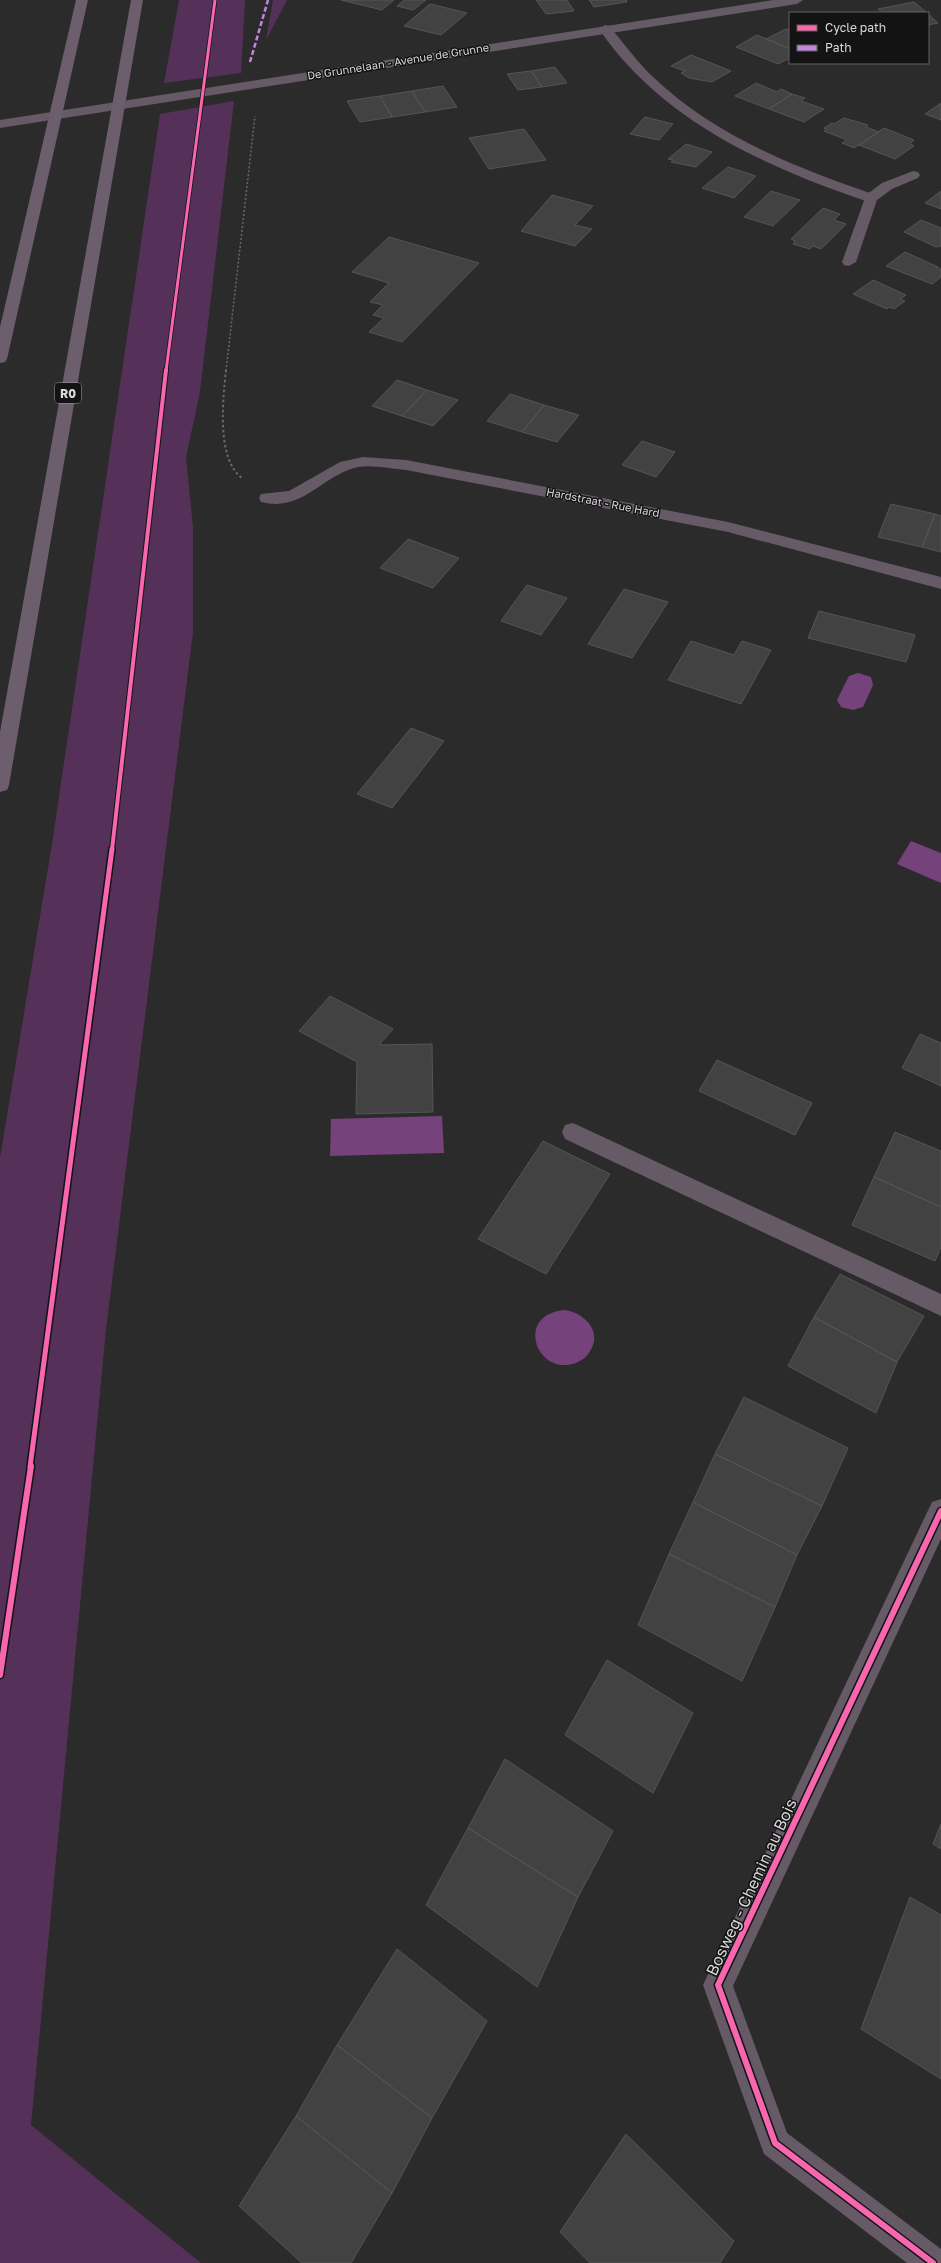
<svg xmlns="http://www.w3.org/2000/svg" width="941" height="2263" viewBox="0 0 941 2263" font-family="'Golos Text',sans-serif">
  <rect width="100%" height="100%" fill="#2b2b2b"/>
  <!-- green -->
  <path fill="#553059" d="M 179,0 L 245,0 L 241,73 L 164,83 Z
    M 273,0 L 287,0 L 266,40 Z
    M 234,101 L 200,392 L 186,457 L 193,527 L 193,632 L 106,1329 L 31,2125 L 201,2263 L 0,2263 L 0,1158 L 52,844 L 160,114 Z"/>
  <!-- water -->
  <path fill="#76427b" d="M 858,673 L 871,677 L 873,685 L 863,707 L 853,710 L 841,707 L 837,700 L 849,676 Z
    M 911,841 L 941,853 L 941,883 L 897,864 Z
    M 442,1116 L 444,1153 L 330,1156 L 331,1119 Z
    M 565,1310 C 584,1313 603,1331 590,1351 C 587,1357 582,1360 576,1363 C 536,1377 514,1314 565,1310 Z"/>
  <!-- building -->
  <path fill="#424242" stroke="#555" d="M 341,0 L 394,0 L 382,10 Z
    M 404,0 L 426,0 L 413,10 L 397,6 Z
    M 536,0 L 567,0 L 574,11 L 546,14 Z
    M 589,0 L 626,0 L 627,2 L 594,7 Z
    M 914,2 L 927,13 L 883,13 L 878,9 Z
    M 430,4 L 467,13 L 441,35 L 404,26 Z
    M 928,14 L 938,23 L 928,25 Z
    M 786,29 L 790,30 L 790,49 L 766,39 Z
    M 757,35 L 790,49 L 790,58 L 778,64 L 736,47 Z
    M 691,55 L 731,71 L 712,82 L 689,78 L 681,73 L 685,71 L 671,66 Z
    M 555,67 L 567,83 L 542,87 L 531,71 Z
    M 531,71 L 542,87 L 518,90 L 507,74 Z
    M 756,83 L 777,92 L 781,89 L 792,94 L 769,109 L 735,96 Z
    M 443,86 L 457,107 L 425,112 L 412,91 Z
    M 412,91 L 425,112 L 392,117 L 380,96 Z
    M 792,94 L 805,98 L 801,101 L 824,109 L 804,122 L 769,109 Z
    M 380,96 L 392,117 L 360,122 L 347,101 Z
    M 941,103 L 941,120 L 925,114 Z
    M 645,117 L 673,124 L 659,140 L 630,134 Z
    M 844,118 L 868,125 L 866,127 L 879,132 L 854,148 L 842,143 L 847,140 L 824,131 L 827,129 L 824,128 L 832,123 L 834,124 Z
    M 884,128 L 914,140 L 910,144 L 914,146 L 895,159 L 859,145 Z
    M 524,129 L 546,160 L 489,169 L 469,138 Z
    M 686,144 L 712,152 L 696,167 L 671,162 L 673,160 L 668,159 Z
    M 728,167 L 756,176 L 734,198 L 702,188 Z
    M 771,191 L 800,200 L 773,226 L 744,217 Z
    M 941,191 L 941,209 L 925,203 Z
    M 552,195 L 593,206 L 575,225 L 592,229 L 575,246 L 521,231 Z
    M 823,208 L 840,214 L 834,220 L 846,224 L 821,249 L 813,246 L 810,249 L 793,244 L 795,241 L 791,239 Z
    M 921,220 L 941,228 L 941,246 L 936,247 L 904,232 Z
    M 389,237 L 479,263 L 402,342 L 369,332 L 384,318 L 373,315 L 383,305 L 370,302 L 389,283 L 352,272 Z
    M 905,252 L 938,267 L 936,267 L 941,269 L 941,277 L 932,284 L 886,266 Z
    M 873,280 L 906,295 L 900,299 L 905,301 L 894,309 L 889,307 L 887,309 L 853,294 Z
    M 397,380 L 427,390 L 402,416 L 372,406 Z
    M 427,390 L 458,400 L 433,426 L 402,416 Z
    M 510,394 L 544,405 L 522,432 L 487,421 Z
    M 544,405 L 579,415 L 557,442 L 522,432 Z
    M 642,441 L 675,452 L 656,477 L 622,465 Z
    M 891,504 L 935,514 L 922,547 L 878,537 Z
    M 935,514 L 941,516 L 941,552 L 922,547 Z
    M 408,539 L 459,558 L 433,588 L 380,568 Z
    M 527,585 L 567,598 L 541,635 L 501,621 Z
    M 624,589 L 668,602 L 632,658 L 588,644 Z
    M 819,611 L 915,635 L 906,662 L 808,638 Z
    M 691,641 L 734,655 L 742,641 L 771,650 L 741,704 L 668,680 Z
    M 411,728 L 444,741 L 392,808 L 357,794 Z
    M 330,996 L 393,1029 L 379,1045 L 432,1044 L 433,1112 L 356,1114 L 357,1062 L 299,1031 Z
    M 920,1034 L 941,1043 L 941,1086 L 902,1068 Z
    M 717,1060 L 812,1103 L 795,1135 L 699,1091 Z
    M 895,1132 L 941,1151 L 941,1207 L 874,1177 Z
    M 543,1141 L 610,1174 L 546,1274 L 478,1239 Z
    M 874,1177 L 941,1207 L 941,1247 L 935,1261 L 852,1225 Z
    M 840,1274 L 924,1316 L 897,1362 L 814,1317 Z
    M 814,1317 L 897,1362 L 876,1413 L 788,1366 Z
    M 744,1397 L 848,1448 L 822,1506 L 715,1454 Z
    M 715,1454 L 822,1506 L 797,1555 L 693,1502 Z
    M 693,1502 L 797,1555 L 775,1607 L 669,1554 Z
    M 669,1554 L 775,1607 L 742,1681 L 638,1625 Z
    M 607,1660 L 693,1713 L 653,1793 L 565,1735 Z
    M 505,1759 L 613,1831 L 578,1897 L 468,1828 Z
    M 941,1824 L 941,1849 L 933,1844 Z
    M 468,1828 L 578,1897 L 537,1987 L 426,1905 Z
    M 910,1897 L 941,1915 L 941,2079 L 861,2029 Z
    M 397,1949 L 487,2021 L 432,2118 L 337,2045 Z
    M 337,2045 L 432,2118 L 392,2193 L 296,2116 Z
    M 296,2116 L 392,2193 L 351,2263 L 302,2263 L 239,2206 Z
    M 626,2134 L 734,2241 L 720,2263 L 590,2263 L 560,2232 Z"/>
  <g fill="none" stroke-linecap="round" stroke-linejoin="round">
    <!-- path-far1 -->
    <path stroke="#6d666e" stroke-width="1.5" stroke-dasharray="2 2" stroke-linecap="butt" d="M 226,371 L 255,116"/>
    <!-- path -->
    <path stroke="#6d666e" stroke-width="2" stroke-dasharray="2.5 2.5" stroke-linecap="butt" d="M 226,370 C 223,399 216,459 242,478"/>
    <!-- service -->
    <path fill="#655a66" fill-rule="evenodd" d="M 913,171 L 918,172 L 920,175 L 918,178 L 892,189 L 877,200 L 856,262 L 849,266 L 844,265 L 842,262 L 866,195 L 882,183 Z
      M 573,1123 L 941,1294 L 941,1316 L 565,1139 L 562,1132 L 565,1125 Z"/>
    <!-- minor -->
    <path fill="#655a66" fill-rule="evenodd" d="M 605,25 L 609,26 C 624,43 637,62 653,77 C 715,136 796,168 876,195 L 878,198 L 871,202 L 866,201 C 764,166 662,121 599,29 Z
      M 363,457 L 406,460 L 728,522 L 941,577 L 941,589 L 728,532 L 406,470 C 389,469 367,463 351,469 C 319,480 300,512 261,502 L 259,498 L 261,494 L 289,491 L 340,462 Z
      M 941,1499 L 941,1539 L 733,1986 L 787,2133 L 941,2249 L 941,2263 L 907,2263 L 764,2154 L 703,1985 L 932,1502 Z"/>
    <!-- tertiary -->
    <path fill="#655a66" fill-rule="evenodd" d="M 774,0 L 803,0 L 797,4 L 0,128 L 0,120 Z"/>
    <!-- motorway -->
    <path fill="#6c5e6c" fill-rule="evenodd" d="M 76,0 L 88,0 L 7,359 L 5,362 L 0,363 L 0,327 Z
      M 131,0 L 143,0 L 9,785 L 7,790 L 0,792 L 0,732 Z"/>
    <!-- quiet -->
    <path stroke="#c483df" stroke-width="2.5" stroke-dasharray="5 2.5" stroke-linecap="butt" d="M 250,62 L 268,0"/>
    <!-- cycleway-far3 casing -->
    <g stroke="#131314" stroke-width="4.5">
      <path id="cycleway-far3" d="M 166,371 L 215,0"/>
    </g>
    <!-- cycleway-far2 casing -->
    <g stroke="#131314" stroke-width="6">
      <path id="cycleway-far2" d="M 112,850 L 166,370"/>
    </g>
    <!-- cycleway-far1 casing -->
    <g stroke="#131314" stroke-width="8">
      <path id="cycleway-far1" d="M 30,1467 L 112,849"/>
    </g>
    <!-- cycleway casing -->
    <g stroke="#131314" stroke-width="9">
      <path id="cycleway" d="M 0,1675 L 31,1466
        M 933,2263 L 775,2143 L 718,1985 L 941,1511"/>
    </g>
    <!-- cycleway-far3 -->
    <use href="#cycleway-far3" stroke="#f766af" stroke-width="3"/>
    <!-- cycleway-far2 -->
    <use href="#cycleway-far2" stroke="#f766af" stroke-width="4"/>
    <!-- cycleway-far1 -->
    <use href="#cycleway-far1" stroke="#f766af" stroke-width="5"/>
    <!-- cycleway -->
    <use href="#cycleway" stroke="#f766af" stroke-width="6"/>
  </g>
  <g text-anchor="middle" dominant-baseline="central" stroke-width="3" stroke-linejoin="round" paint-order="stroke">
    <!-- far-street labels -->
    <g font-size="11" fill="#dad8da" stroke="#131314">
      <text transform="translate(398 61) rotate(-9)">De Grunnelaan - Avenue de Grunne</text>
      <text transform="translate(603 502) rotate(11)">Hardstraat - Rue Hard</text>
    </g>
    <!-- shield labels -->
    <rect fill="#131314" stroke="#9e9d9f" stroke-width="1" x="55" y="383" width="26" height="20" rx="3"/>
    <g font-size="12" font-weight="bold" fill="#dad8da">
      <text x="68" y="393">R0</text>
    </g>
    <!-- near-street labels -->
    <g font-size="16" fill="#dad8da" stroke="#131314">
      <text transform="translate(751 1887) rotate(-65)">Bosweg - Chemin au Bois</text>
    </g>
  </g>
  <!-- legend -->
  <rect x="789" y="12" width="140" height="52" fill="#131314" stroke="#636263"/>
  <rect x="797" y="25" width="20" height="6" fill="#f766af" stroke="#636263"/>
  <text x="825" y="32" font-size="12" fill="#dad8da">Cycle path</text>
  <rect x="797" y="45" width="20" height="6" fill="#c483df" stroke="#636263"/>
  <text x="825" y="52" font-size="12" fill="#dad8da">Path</text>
</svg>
